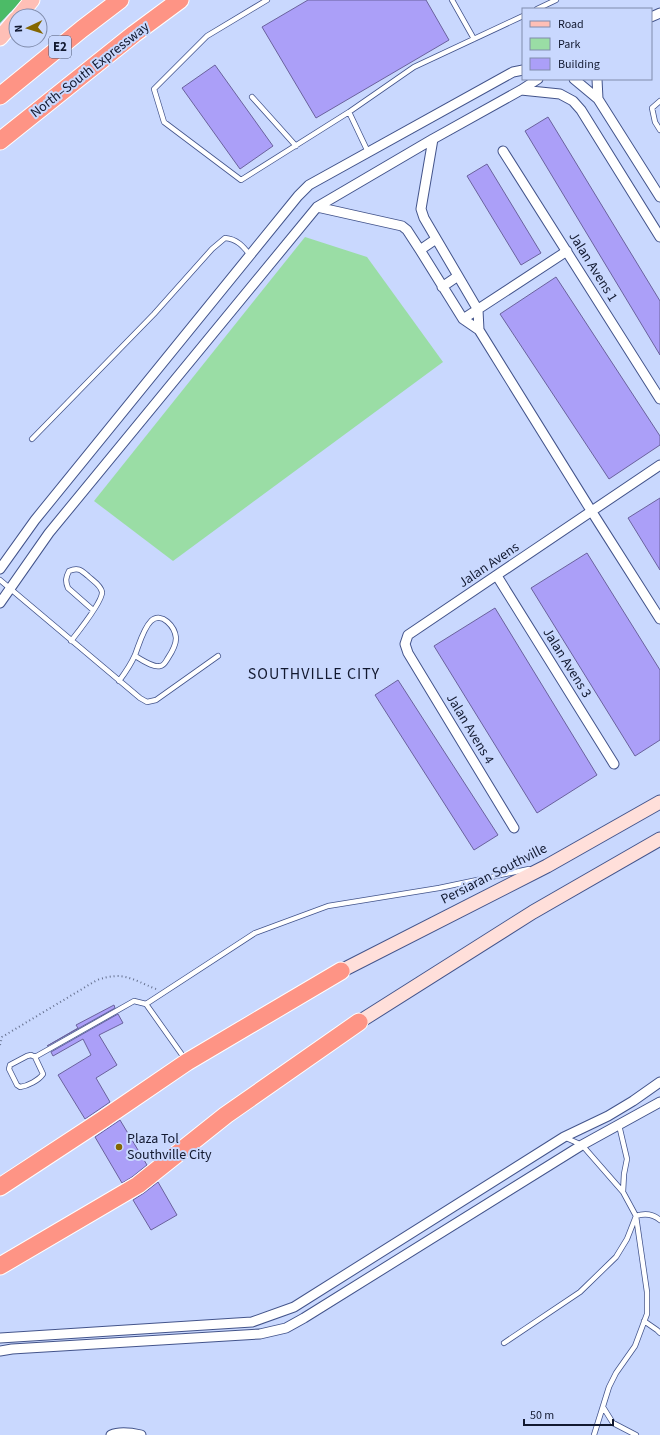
<svg xmlns="http://www.w3.org/2000/svg" width="660" height="1435" viewBox="0 0 660 1435" font-family="'Source Sans 3',sans-serif">
  <rect width="100%" height="100%" fill="#c9d8fe"/>
  <!-- green -->
  <path fill="#9adda5" d="M 305,237 L 367,257 L 443,362 L 173,561 L 94,501 Z"/>
  <!-- forest -->
  <path fill="#4cbb67" d="M 0,0 L 22,0 L 0,23 Z"/>
  <!-- building -->
  <path fill="#ab9ff8" stroke="#6a629d" d="M 308,0 L 426,0 L 449,40 L 316,118 L 262,27 Z
    M 215,65 L 273,146 L 240,169 L 182,88 Z
    M 548,117 L 660,301 L 660,355 L 525,131 Z
    M 487,164 L 541,253 L 521,265 L 467,176 Z
    M 556,277 L 660,436 L 660,445 L 609,479 L 500,314 Z
    M 660,498 L 660,570 L 628,518 Z
    M 587,553 L 660,670 L 660,740 L 635,756 L 531,588 Z
    M 495,608 L 597,775 L 537,813 L 434,646 Z
    M 398,680 L 498,835 L 474,850 L 375,695 Z
    M 114,1005 L 115,1008 L 47,1046 L 78,1028 L 76,1025 Z
    M 118,1014 L 123,1023 L 99,1035 L 117,1065 L 96,1078 L 110,1102 L 85,1119 L 58,1075 L 91,1055 L 83,1039 L 53,1056 L 51,1052 Z
    M 120,1120 L 147,1165 L 132,1177 L 122,1183 L 95,1137 Z
    M 158,1182 L 177,1215 L 151,1230 L 133,1200 L 144,1193 Z"/>
  <g fill="none" stroke-linecap="round" stroke-linejoin="round">
    <!-- service casing -->
    <g stroke="#43548b" stroke-width="6">
      <path id="service" d="M 267,0 L 207,36 L 154,89 L 164,122 L 241,180 L 349,112 L 414,67 L 523,16
        M 452,0 L 474,39
        M 537,9 L 556,0
        M 252,97 L 296,146
        M 660,101 L 652,108 L 655,122 L 660,130
        M 349,112 L 368,152
        M 32,439 L 154,314 L 212,249 L 225,238 C 237,239 243,246 250,255
        M 0,580 L 140,698 L 147,702 L 156,700 L 218,656
        M 71,641 C 78,632 103,601 102,592 C 101,585 92,580 88,576 C 81,570 78,567 69,571 C 66,577 65,581 68,588 L 93,610
        M 119,681 C 125,673 131,664 135,655 C 139,645 143,629 151,621 C 162,611 175,627 176,638 C 176,645 172,652 168,658 C 166,661 164,666 160,666 C 153,668 141,659 135,656
        M 146,1004 L 255,933 L 328,906 L 439,888 L 529,869
        M 31,1055 L 35,1057 L 43,1074 C 39,1080 28,1086 20,1087 L 17,1085 L 9,1069 L 10,1065 L 27,1056 Z
        M 35,1057 L 134,1001 L 146,1004 L 185,1059
        M 564,1137 L 582,1145 L 623,1192
        M 644,1321 L 657,1330 L 660,1333
        M 504,1343 L 580,1292 L 616,1257 L 627,1239 L 636,1216 C 645,1213 653,1214 660,1220
        M 603,1407 L 613,1423 L 636,1435
        M 594,1435 L 609,1387 L 616,1373 L 635,1346 L 647,1314 L 647,1292 L 636,1216 L 623,1192 L 624,1174 L 627,1159 L 619,1125"/>
    </g>
    <!-- minor casing -->
    <g stroke="#43548b" stroke-width="11">
      <path id="minor" d="M 651,17 L 660,13
        M 574,79 L 598,99 L 660,197
        M 597,79 L 598,99
        M 521,90 L 560,94 L 573,101 L 581,110 L 660,237
        M 503,151 L 660,399
        M 317,207 L 402,226 L 407,230 L 420,250 L 463,319 L 479,330 L 478,310 L 424,218 L 421,209 L 433,139
        M 420,250 L 436,239
        M 442,287 L 458,276
        M 463,319 L 567,251
        M 479,330 L 592,512 L 660,619
        M 0,569 L 35,520 L 298,196 L 309,185 L 513,72 L 523,70
        M 497,576 L 614,764
        M 0,603 L 49,533 L 317,207 L 433,139 L 521,90 L 538,79
        M 514,828 L 408,653 L 405,644 L 408,635 L 660,465
        M 0,1338 L 252,1322 L 294,1307 L 564,1137 L 608,1116 L 633,1101 L 660,1082
        M 0,1351 L 12,1349 L 260,1334 L 286,1328 L 304,1318 L 582,1145 L 660,1102
        M 111,1435 C 120,1431 132,1433 141,1435"/>
    </g>
    <!-- secondary casing -->
    <g stroke="#43548b" stroke-width="15">
      <path id="secondary" d="M 341,971 L 547,866 L 660,802
        M 359,1022 L 533,912 L 660,839"/>
    </g>
    <!-- primary casing -->
    <g stroke="#fff" stroke-width="17">
      <path id="primary" d="M 19,16 L 32,0
        M 0,38 L 16,19"/>
    </g>
    <!-- motorway casing -->
    <g stroke="#fff" stroke-width="19">
      <path id="motorway" d="M 0,96 L 82,29 L 120,0
        M 0,141 L 134,34 L 180,0
        M 0,1187 L 102,1120 L 187,1062 L 341,971
        M 0,1266 L 138,1185 L 226,1115 L 359,1022"/>
    </g>
    <!-- path -->
    <path stroke="#65708e" stroke-width="2" stroke-dasharray="1 3" stroke-linecap="butt" d="M 0,1045 L 2,1037 L 97,980 C 124,971 131,979 156,989"/>
    <!-- service -->
    <use href="#service" stroke="#fff" stroke-width="4.5"/>
    <!-- minor -->
    <use href="#minor" stroke="#fff" stroke-width="9"/>
    <!-- secondary -->
    <use href="#secondary" stroke="#ffdfda" stroke-width="13"/>
    <!-- primary -->
    <use href="#primary" stroke="#febfb6" stroke-width="15"/>
    <!-- motorway -->
    <use href="#motorway" stroke="#fe9485" stroke-width="17"/>
  </g>
  <!-- markers -->
  <circle fill="#846600" stroke="#c9d8fe" stroke-width="1.5" cx="119" cy="1147" r="4"/>
  <g text-anchor="middle" dominant-baseline="central" stroke-width="4" stroke-linejoin="round" paint-order="stroke">
    <!-- shield labels -->
    <rect fill="#c9d8fe" stroke="#49526e" stroke-width="1" x="49" y="36" width="22" height="22" rx="3"/>
    <g font-size="13" font-weight="bold" fill="#121930">
      <text x="60" y="47">E2</text>
    </g>
    <!-- street labels -->
    <g font-size="14" fill="#121930" stroke="#c9d8fe">
      <text transform="translate(90 70) rotate(-38)">North–South Expressway</text>
      <text transform="translate(593 267) rotate(58)">Jalan Avens 1</text>
      <text transform="translate(489 565) rotate(-34)">Jalan Avens</text>
      <text transform="translate(567 663) rotate(58)">Jalan Avens 3</text>
      <text transform="translate(470 729) rotate(59)">Jalan Avens 4</text>
      <text transform="translate(494 874) rotate(-27)">Persiaran Southville</text>
    </g>
    <!-- poi labels -->
    <g font-size="14" fill="#121930" stroke="#c9d8fe" text-anchor="start">
      <text x="127" y="1139">Plaza Tol<tspan x="127" dy="16">Southville City</tspan></text>
    </g>
    <!-- quarter labels -->
    <g font-size="16" letter-spacing="1" fill="#121930" stroke="#c9d8fe">
      <text x="314" y="674">SOUTHVILLE CITY</text>
    </g>
  </g>
  <!-- legend -->
  <rect x="522" y="8" width="130" height="72" fill="#c9d8fe" stroke="#808cac"/>
  <rect x="530" y="21" width="20" height="6" fill="#febfb6" stroke="#808cac"/>
  <text x="558" y="28" font-size="12" fill="#121930">Road</text>
  <rect x="530" y="38" width="20" height="12" fill="#9adda5" stroke="#808cac"/>
  <text x="558" y="48" font-size="12" fill="#121930">Park</text>
  <rect x="530" y="58" width="20" height="12" fill="#ab9ff8" stroke="#808cac"/>
  <text x="558" y="68" font-size="12" fill="#121930">Building</text>
  <!-- north arrow -->
  <g transform="translate(28 28) rotate(266)"><circle r="19" fill="#c9d8fe" stroke="#808cac"/>
  <path d="M0-3L7 15L0 10L-7 15Z" fill="#846600"/>
  <text y="-6" font-size="11" font-weight="bold" text-anchor="middle" fill="#121930">N</text>
  </g>
  <!-- scale -->
  <path d="M524 1419v6h89v-6" fill="none" stroke="#121930" stroke-width="2"/>
  <text x="530" y="1419" font-size="12" fill="#121930" stroke="#c9d8fe" stroke-width="3" paint-order="stroke">50 m</text>
</svg>
